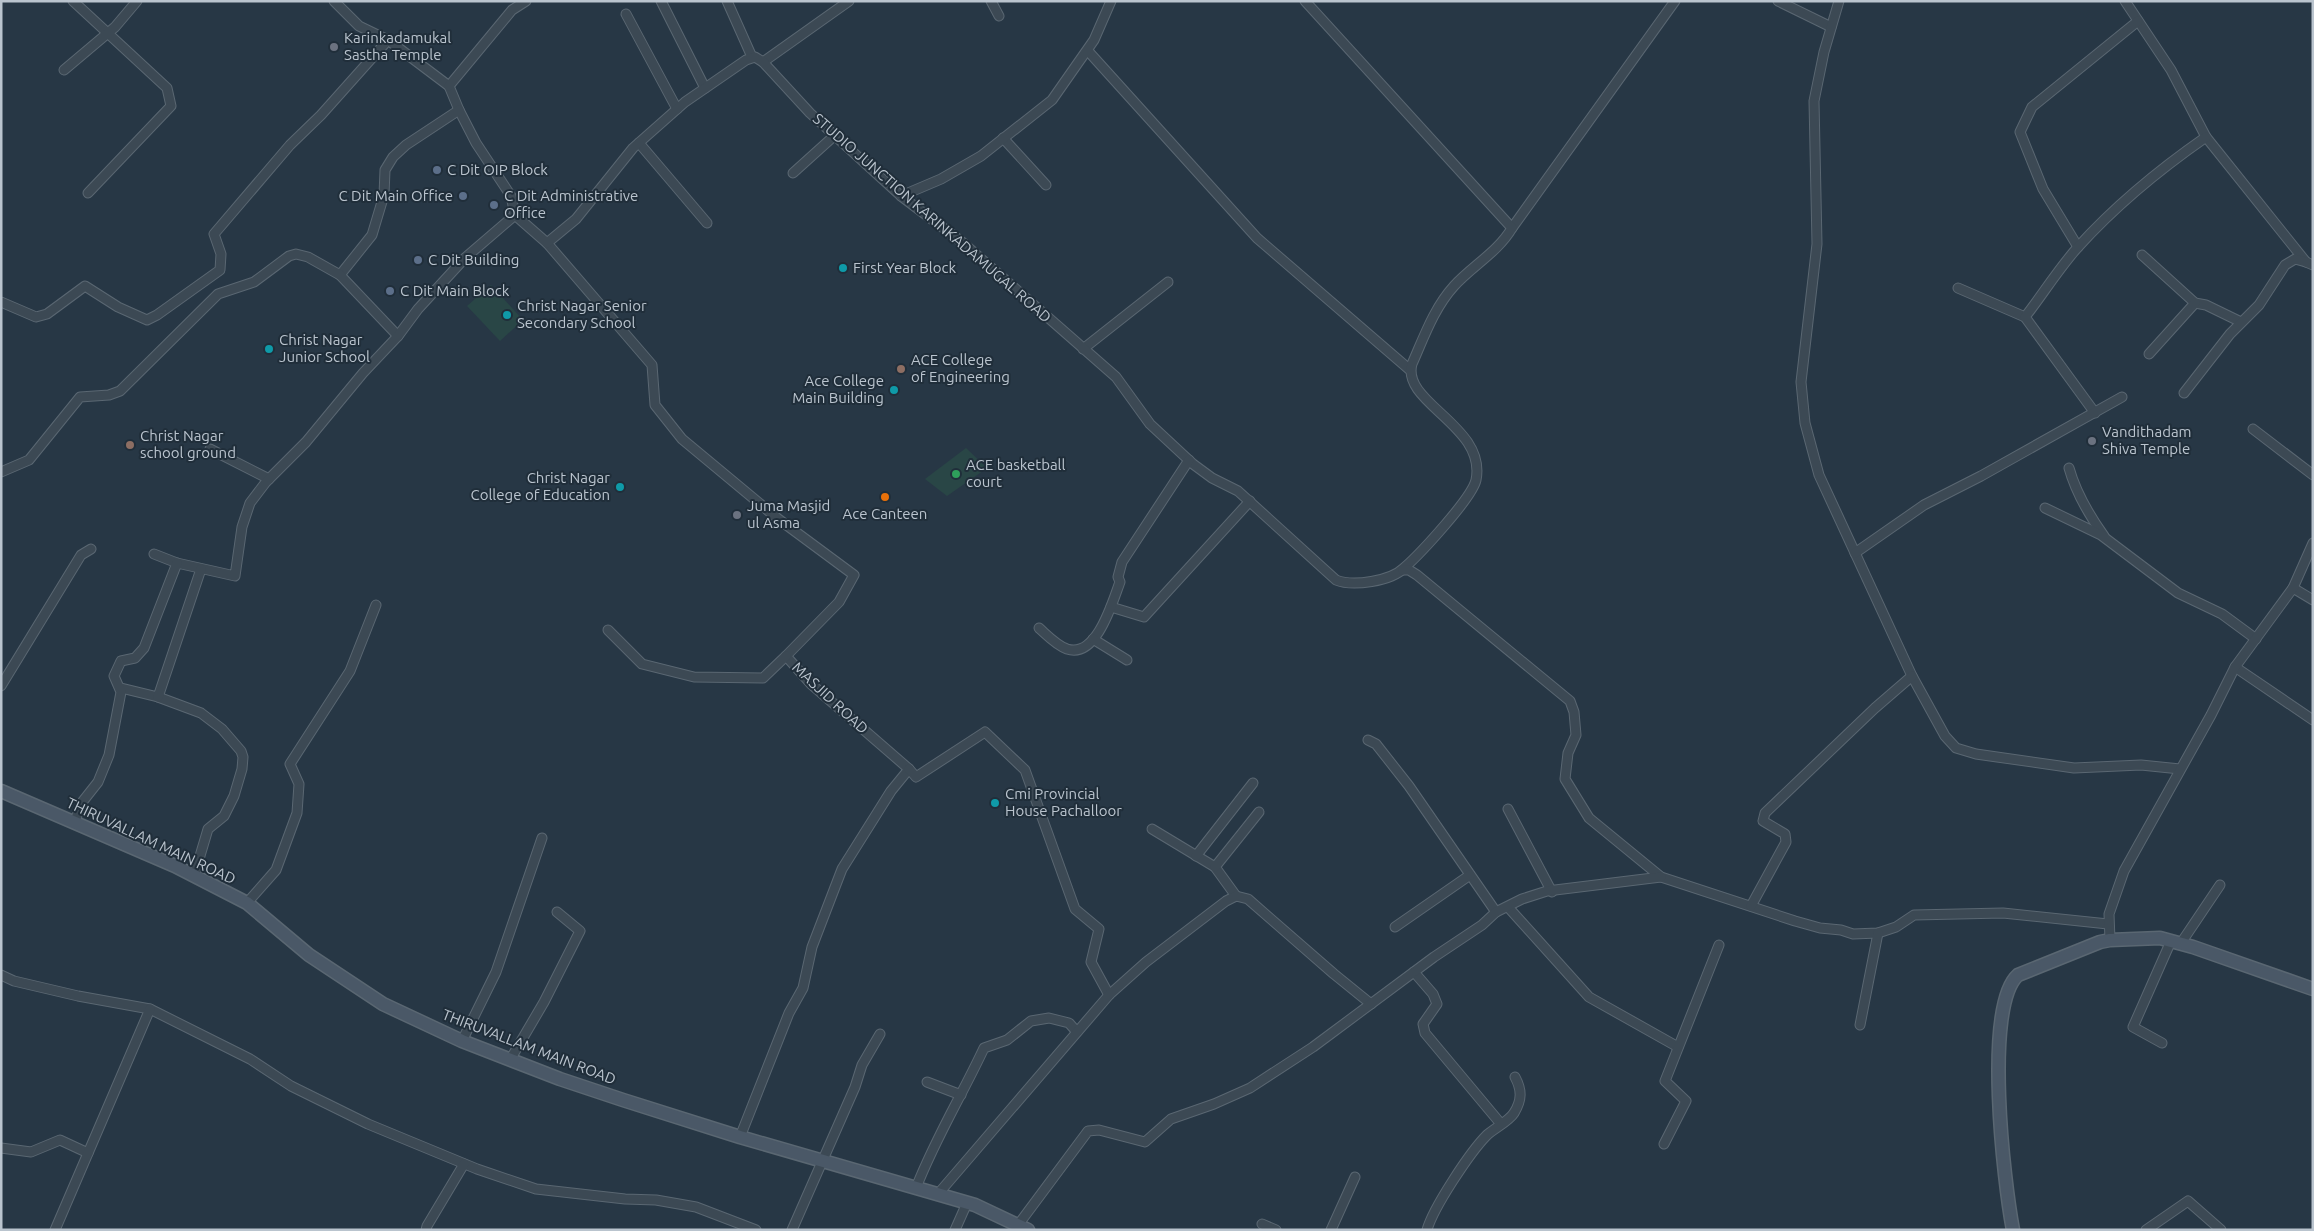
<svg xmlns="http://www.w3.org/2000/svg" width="2314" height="1231" viewBox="0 0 2314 1231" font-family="Ubuntu,sans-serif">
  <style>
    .green { fill: #294646 }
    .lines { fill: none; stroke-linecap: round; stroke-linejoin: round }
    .street-casing { stroke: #5a6772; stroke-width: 11 }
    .secondary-casing { stroke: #5a6772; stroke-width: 15 }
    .street { stroke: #3c4954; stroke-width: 9 }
    .secondary { stroke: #4a5867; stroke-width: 12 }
    .worship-dot { fill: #6b7280; stroke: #202e3a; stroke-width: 2 }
    .service-dot { fill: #5c6f8a; stroke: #202e3a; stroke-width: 2 }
    .culture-dot { fill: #0f9aa8; stroke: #202e3a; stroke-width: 2 }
    .education-dot { fill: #8d6e63; stroke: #202e3a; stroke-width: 2 }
    .leisure-dot { fill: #2e9e5b; stroke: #202e3a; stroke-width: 2 }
    .food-dot { fill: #e8710a; stroke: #202e3a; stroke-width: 2 }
    .labels { text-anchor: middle; stroke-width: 4; stroke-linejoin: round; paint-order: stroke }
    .poi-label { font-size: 15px; fill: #bac4ce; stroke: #202e3a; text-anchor: start }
    .street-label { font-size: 15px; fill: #bac4ce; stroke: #202e3a }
  </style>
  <rect width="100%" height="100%" fill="#273745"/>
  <!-- green -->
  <g class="green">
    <polygon points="491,285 523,320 500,341 467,306"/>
    <polygon points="966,448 987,468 947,496 925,479"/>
  </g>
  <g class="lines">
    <!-- street casing -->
    <g class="street-casing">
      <g id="street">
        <polyline points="73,1 167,88 171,106 88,193"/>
        <polyline points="334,1 359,26 388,40 449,86 459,110"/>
        <polyline points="661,1 705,88"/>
        <polyline points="727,1 752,57"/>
        <polyline points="991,1 999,16"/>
        <polyline points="1778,1 1831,27"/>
        <polyline points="1839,1 1824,52 1814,101 1817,244 1801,382 1805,423 1819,475 1912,676 1945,736 1956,748 1976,754 2074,768 2141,765 2180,769"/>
        <polyline points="2125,1 2171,70 2206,137 2306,262"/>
        <polyline points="626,14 677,109"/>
        <polyline points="1088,51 1257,238 1410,370"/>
        <polyline points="763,62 849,1"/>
        <polyline points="64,70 115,27 137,1"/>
        <polyline points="449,86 512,10 526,1"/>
        <polyline points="1003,138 1046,185"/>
        <polyline points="639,143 707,223"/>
        <polyline points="793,173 834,136"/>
        <polyline points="901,196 941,179 981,156 1052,100 1094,40 1111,1"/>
        <polyline points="1512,228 1675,1"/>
        <polyline points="547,243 652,365 655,405 682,439 777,518 854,575 839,602 786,656 811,684 909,769 891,791 842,869 812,947 803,988 789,1013 740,1137"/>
        <polyline points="2078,247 2043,189 2020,132 2032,107 2138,21"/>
        <polyline points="2142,255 2195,303 2206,305 2241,322"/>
        <polyline points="340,275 372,235 384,195 385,170 393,157 406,145 459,110 476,143 511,196 515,215"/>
        <polyline points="1958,288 2025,317"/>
        <polyline points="1,302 36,317 47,314 85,286 118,307 147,320 157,315 220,270 221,254 214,234 290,145 321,115 388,40"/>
        <polyline points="1083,349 1168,282"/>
        <polyline points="2149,354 2195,303"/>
        <polyline points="2184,393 2230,334 2259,305 2285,265 2295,259 2306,262 2313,265"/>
        <path d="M2095 413 2025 317C2043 294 2059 268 2078 247 2116 205 2160 169 2206 137"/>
        <polyline points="2253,429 2313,475"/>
        <polyline points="210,449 269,479"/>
        <path d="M2069 468C2076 493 2089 515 2104 536"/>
        <polyline points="1,472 29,460 80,397 109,395 120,391 218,294 254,282 289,256 296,254 308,257 340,275 398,336"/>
        <polyline points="2045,508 2101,535 2178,593 2222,614 2256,639"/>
        <polyline points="1855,553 1924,505 1981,476 2122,397"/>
        <path d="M154 554 177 563 235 576 242 527 250 503 266 482 306 442 363 373 398 336 418 309 465 258 515 215 547 243 576 219 633 148 685 102 746 60 755 57 763 62 810 113 901 196 962 242 1116 377 1150 424 1193 464 1212 478 1238 491 1336 580C1353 587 1391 581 1404 568 1420 554 1472 498 1476 480 1487 426 1401 403 1412 364 1424 337 1434 308 1454 286 1472 266 1498 252 1512 228L1305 1"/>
        <polyline points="1403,570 1409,570 1417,575 1570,701 1574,712 1576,735 1568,753 1565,779 1589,818 1661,877 1795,921 1820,928 1841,930 1853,934 1878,933 1896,927 1914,915 2003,913 2108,924"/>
        <polyline points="2293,588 2313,600"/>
        <polyline points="1111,607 1144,617 1250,501"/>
        <path d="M1039 628C1047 635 1056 645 1067 649 1097 659 1113 600 1120 582L1118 577 1122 562 1189 460"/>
        <polyline points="608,630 642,664 694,677 763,678 786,656"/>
        <polyline points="1093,639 1127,660"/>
        <polyline points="2235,667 2313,720"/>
        <polyline points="1,686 81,555 91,549"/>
        <polyline points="121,688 158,697 201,713 222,729 241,751 243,757 242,769 234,796 224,816 208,829 194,876"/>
        <polyline points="158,697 201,569"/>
        <polyline points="1368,740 1376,744 1409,786 1496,912"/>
        <polyline points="909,769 916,777 985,732 1025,770 1075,909 1099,929 1091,962 1109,995"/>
        <polyline points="1508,809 1552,892"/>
        <polyline points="74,823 83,801 98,782 109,755 121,692 114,676 121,661 135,658 144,648 177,563"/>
        <polyline points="1152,829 1215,867 1236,896"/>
        <polyline points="1196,856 1253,783"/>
        <polyline points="1215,867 1259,812"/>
        <polyline points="247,903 276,870 297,813 299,784 290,764 350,671 376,605"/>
        <polyline points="1751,906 1786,842 1785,834 1763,821 1765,813 1875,708 1912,676"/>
        <polyline points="1508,907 1589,997 1678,1047"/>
        <polyline points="1395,927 1470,875"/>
        <polyline points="2110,940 2109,914 2124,871 2211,715 2235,667 2293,588 2313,543"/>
        <polyline points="2181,943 2220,885"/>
        <polyline points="1414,972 1433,994 1437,1004 1423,1024 1425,1033 1501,1124"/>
        <polyline points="1,975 14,981 78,996 150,1009 250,1059 291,1086 368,1124 477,1169 536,1189 625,1199 656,1200 696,1207 756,1230"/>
        <polyline points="1860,1025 1878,933"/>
        <polyline points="462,1041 496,972 542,838"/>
        <polyline points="2162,1043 2133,1027 2171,941"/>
        <polyline points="510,1060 544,1002 580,931 557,912"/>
        <polyline points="927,1082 961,1095"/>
        <polyline points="1664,1144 1686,1101 1665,1081 1719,945"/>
        <polyline points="1,1148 31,1152 60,1140 88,1153"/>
        <path d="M916 1188C935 1139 962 1095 984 1048L1007 1040 1031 1021 1049 1018 1069 1023 1077 1032"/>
        <polyline points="938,1194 1109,995 1146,962 1226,901 1236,896 1248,899 1334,974 1371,1004"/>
        <polyline points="1262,1224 1276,1230"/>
        <polyline points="1018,1225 1088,1131 1099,1130 1145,1142 1171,1119 1214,1104 1250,1088 1313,1047 1434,957 1482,925 1496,912 1522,899 1547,891 1661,877"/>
        <polyline points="55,1230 150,1009"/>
        <polyline points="426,1230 427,1226 464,1164"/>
        <polyline points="792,1230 855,1087 862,1065 880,1034"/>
        <polyline points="955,1230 967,1203"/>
        <polyline points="1331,1230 1355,1177"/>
        <path d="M1427 1230C1433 1208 1470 1152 1487 1135 1495 1128 1509 1121 1514 1113 1522 1100 1522 1090 1515 1077"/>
        <polyline points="2146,1230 2188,1201 2221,1230"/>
      </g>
    </g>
    <!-- secondary casing -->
    <g class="secondary-casing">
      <g id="secondary">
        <polyline points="1,791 175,866 247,903 309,955 383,1004 462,1041 560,1079 623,1100 740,1137 975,1205 1028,1230"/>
        <path d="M2013 1230C2004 1183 1983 1006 2018 975L2100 942 2110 940 2160 938 2193 947 2313 989"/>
      </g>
    </g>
    <!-- street -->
    <use href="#street" class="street"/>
    <!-- secondary -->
    <use href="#secondary" class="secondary"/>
  </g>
  <!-- markers -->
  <g class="worship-dot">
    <circle cx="334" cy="47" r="5"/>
    <circle cx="2092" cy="441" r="5"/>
    <circle cx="737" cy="515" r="5"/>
  </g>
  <g class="service-dot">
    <circle cx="437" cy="170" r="5"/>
    <circle cx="463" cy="196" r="5"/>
    <circle cx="494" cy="205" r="5"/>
    <circle cx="418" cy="260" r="5"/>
    <circle cx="390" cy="291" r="5"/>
  </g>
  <g class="culture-dot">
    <circle cx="843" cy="268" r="5"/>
    <circle cx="507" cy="315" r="5"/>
    <circle cx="269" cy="349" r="5"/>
    <circle cx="894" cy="390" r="5"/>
    <circle cx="620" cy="487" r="5"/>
    <circle cx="995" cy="803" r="5"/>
  </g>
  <g class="education-dot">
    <circle cx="901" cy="369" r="5"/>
    <circle cx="130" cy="445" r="5"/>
  </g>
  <circle class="leisure-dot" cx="956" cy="474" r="5"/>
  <circle class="food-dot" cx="885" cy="497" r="5"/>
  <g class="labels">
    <!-- poi labels -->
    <g class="poi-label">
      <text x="344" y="43">Karinkadamukal<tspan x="344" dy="17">Sastha Temple</tspan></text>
      <text x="447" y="175">C Dit OIP Block</text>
      <text x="453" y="201" text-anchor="end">C Dit Main Office</text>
      <text x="504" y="201">C Dit Administrative<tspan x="504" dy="17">Office</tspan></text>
      <text x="428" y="265">C Dit Building</text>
      <text x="853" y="273">First Year Block</text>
      <text x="400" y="296">C Dit Main Block</text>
      <text x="517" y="311">Christ Nagar Senior<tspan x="517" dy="17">Secondary School</tspan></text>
      <text x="279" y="345">Christ Nagar<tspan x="279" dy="17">Junior School</tspan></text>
      <text x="911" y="365">ACE College<tspan x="911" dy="17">of Engineering</tspan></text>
      <text x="884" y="386" text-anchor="end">Ace College<tspan x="884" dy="17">Main Building</tspan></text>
      <text x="2102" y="437">Vandithadam<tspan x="2102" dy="17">Shiva Temple</tspan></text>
      <text x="140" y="441">Christ Nagar<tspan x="140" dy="17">school ground</tspan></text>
      <text x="966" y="470">ACE basketball<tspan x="966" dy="17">court</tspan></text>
      <text x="610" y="483" text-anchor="end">Christ Nagar<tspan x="610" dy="17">College of Education</tspan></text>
      <text x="747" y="511">Juma Masjid<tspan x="747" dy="17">ul Asma</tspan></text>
      <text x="885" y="519" text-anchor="middle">Ace Canteen</text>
      <text x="1005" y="799">Cmi Provincial<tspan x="1005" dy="17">House Pachalloor</tspan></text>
    </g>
    <!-- street labels -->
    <g class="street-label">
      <text transform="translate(932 218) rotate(41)" y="5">STUDIO JUNCTION KARINKADAMUGAL ROAD</text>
      <text transform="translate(830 698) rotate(43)" y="5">MASJID ROAD</text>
      <text transform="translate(151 841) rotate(25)" y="5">THIRUVALLAM MAIN ROAD</text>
      <text transform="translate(529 1047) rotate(21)" y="5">THIRUVALLAM MAIN ROAD</text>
    </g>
  </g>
  <!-- border -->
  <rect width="2314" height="1231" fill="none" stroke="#bac4ce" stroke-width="5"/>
</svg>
